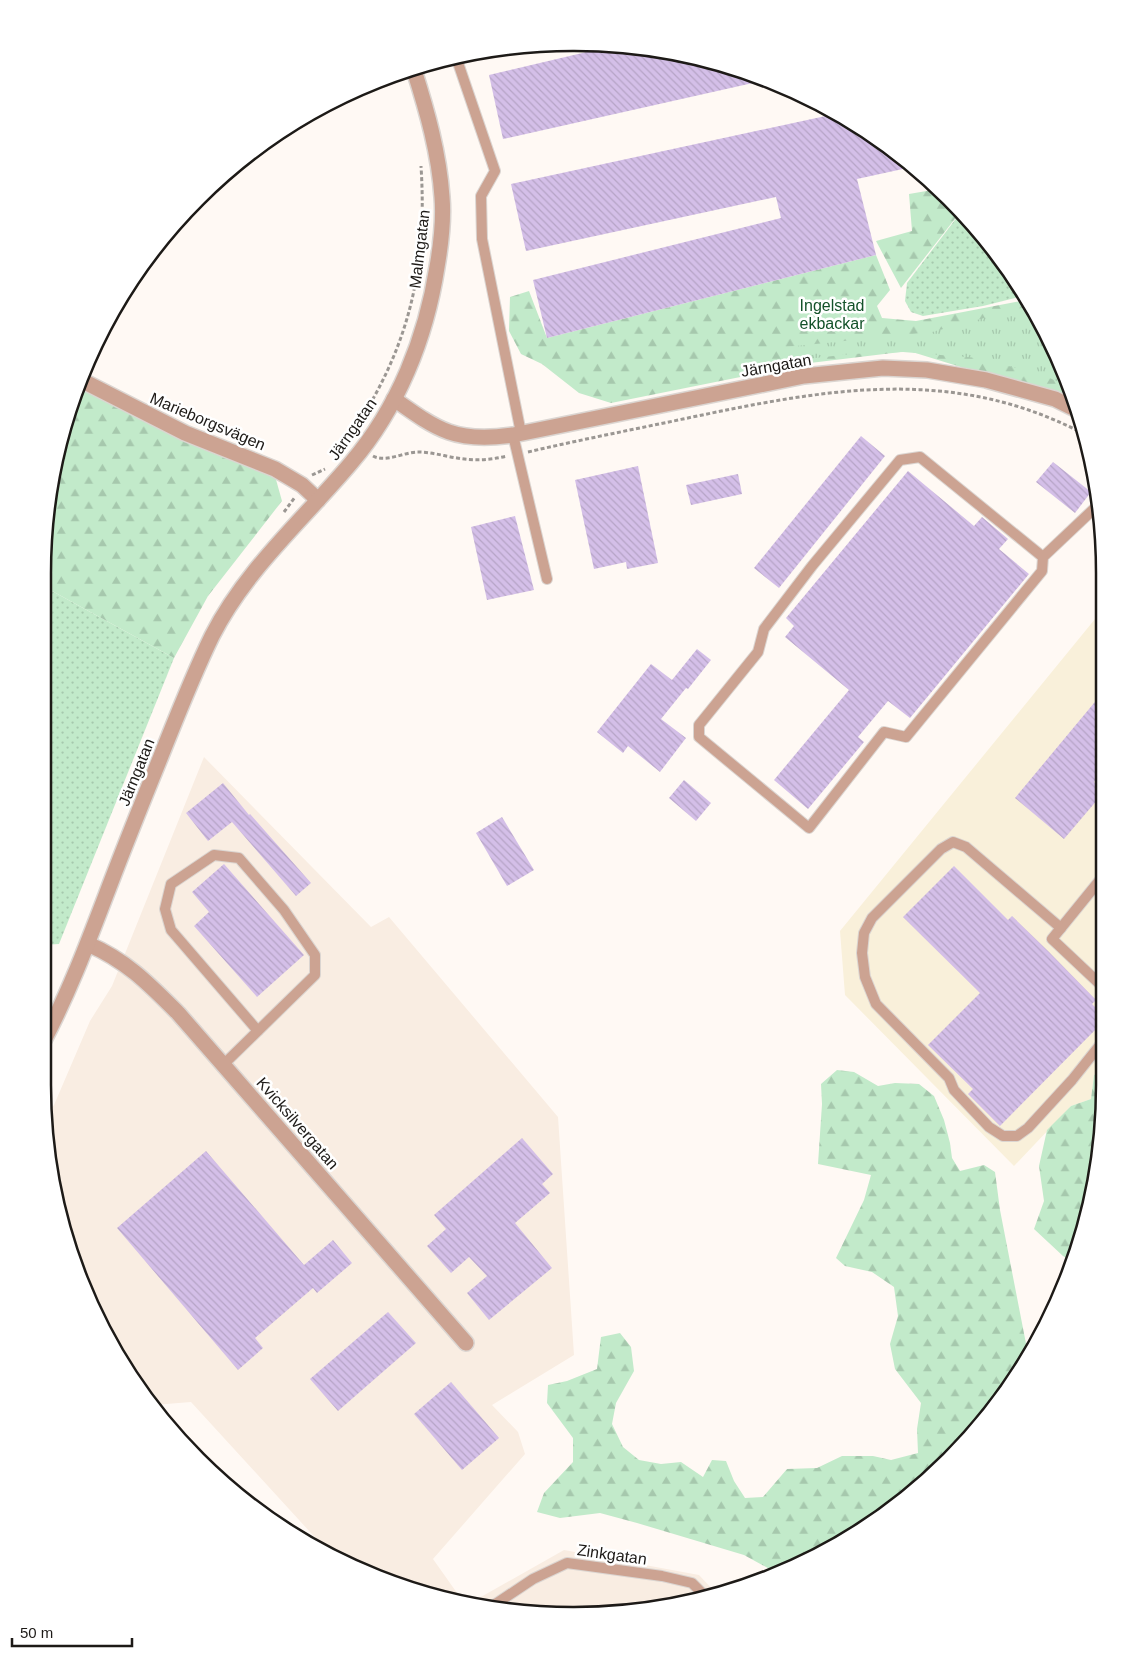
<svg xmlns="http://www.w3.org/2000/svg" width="1147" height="1658" viewBox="0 0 1147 1658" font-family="Helvetica,sans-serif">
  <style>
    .commercial { fill: #f9f0da }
    .built { fill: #f9ede2 }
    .grass { fill: url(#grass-dots) }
    .forest { fill: url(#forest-firs) }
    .park { fill: url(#park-tufts) }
    .building { fill: url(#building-back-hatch) }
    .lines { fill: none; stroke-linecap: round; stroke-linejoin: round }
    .service-casing { stroke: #dbd5d1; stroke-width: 12 }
    .minor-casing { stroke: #dbd5d1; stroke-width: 18 }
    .tertiary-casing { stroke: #dbd5d1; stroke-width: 18 }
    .path { stroke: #9b9793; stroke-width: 3; stroke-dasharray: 4 2.5; stroke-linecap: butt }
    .service { stroke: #cca392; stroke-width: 10 }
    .minor { stroke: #cca392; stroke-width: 15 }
    .tertiary { stroke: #cca392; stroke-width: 15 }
    .labels { text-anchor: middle; stroke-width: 5; stroke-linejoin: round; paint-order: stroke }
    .street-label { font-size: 16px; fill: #1d1a17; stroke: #fff }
    .park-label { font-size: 16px; fill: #14522a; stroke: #fff }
    .rim { fill: none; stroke: #1d1a17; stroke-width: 2.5 }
  </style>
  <defs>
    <pattern id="grass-dots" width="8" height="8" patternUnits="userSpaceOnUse" patternTransform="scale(1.25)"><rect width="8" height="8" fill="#c2eaca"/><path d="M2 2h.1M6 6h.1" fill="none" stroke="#a6c8ad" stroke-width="1.8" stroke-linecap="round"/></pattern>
    <pattern id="forest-firs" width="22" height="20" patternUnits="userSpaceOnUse" patternTransform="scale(1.25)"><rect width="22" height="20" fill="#c2eaca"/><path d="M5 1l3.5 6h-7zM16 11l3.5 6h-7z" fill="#a6c8ad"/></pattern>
    <pattern id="park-tufts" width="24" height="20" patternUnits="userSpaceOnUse" patternTransform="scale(1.25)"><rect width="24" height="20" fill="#c2eaca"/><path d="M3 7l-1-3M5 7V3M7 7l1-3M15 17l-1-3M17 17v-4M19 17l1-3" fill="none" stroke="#a6c8ad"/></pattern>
    <pattern id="building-back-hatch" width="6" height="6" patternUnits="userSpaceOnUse" patternTransform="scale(1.25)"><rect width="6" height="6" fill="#d4bfe8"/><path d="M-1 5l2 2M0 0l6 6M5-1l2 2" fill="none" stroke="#b6a4c6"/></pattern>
  </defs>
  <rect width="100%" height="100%" fill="#fff9f4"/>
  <!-- commercial -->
  <polygon class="commercial" points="1104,608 1104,1068 1094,1075 1091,1099 1071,1106 1014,1166 845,995 840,931"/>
  <!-- built -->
  <g class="built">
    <polygon points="204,757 371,927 389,917 558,1117 574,1355 492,1405 518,1432 525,1454 433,1559 462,1600 370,1575 332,1556 191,1402 154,1405 132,1379 97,1319 61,1222 46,1115 54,1105 90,1021 112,986"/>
    <polygon points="564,1550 699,1575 715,1592 677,1605 608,1614 504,1611 472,1602"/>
  </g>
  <!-- grass -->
  <g class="grass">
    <polygon points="961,212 995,250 1023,296 983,306 923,316 911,312 905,301 907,283"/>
    <polygon points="43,586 174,658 59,944 43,945"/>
  </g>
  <!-- forest -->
  <g class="forest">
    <polygon points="938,189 949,198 961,211 901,288 876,241 912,231 909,194"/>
    <polygon points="876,255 890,290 877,306 882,318 916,321 1026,300 1050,338 1071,401 909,351 810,363 611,403 579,393 542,364 521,354 509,331 510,297 529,291 547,338"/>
    <polygon points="78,387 180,439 275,476 282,501 208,596 174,658 43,586 53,470 71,403"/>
    <polygon points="1104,1068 1104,1085 1094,1188 1072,1261 1063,1256 1034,1229 1044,1201 1039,1166 1047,1130 1071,1106 1091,1099 1094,1075"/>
    <polygon points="837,1070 854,1072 878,1086 895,1083 919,1084 934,1096 944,1120 950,1143 952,1158 960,1171 984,1165 995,1172 1000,1210 1028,1354 1015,1380 949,1460 869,1526 809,1561 775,1572 744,1555 637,1523 600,1513 560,1518 537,1512 544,1493 573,1462 573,1438 547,1403 548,1385 567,1381 597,1369 601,1337 620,1333 631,1347 634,1371 616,1403 612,1424 623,1447 639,1460 661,1464 681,1462 703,1477 712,1460 726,1461 734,1481 745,1498 763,1497 787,1469 817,1468 842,1456 873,1456 891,1460 918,1453 917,1429 921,1403 895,1369 890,1344 898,1316 894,1287 872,1272 845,1266 836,1258 864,1200 871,1175 818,1164 822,1104 821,1084"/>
  </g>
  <!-- park -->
  <polygon class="park" points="1029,306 1050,338 1065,385 1043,375 978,358 903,352 851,354 789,361 786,348 786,347 932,332"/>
  <!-- building -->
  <g class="building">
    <polygon points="612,46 677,53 766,80 503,139 489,75"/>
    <polygon points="835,114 869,132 912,167 857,179 876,255 547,338 533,280 781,218 776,197 526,251 511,184"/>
    <polygon points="861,436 885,456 779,588 754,568"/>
    <polygon points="1053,462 1091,492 1075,513 1036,482"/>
    <polygon points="638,466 658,563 627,569 626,562 594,569 575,480"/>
    <polygon points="908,471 974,526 982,517 1008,539 999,549 1029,574 910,718 888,701 858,737 864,742 808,809 774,780 849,690 785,637 794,626 786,618"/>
    <polygon points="738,474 742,494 691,505 686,485"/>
    <polygon points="515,516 534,590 487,600 471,527"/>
    <polygon points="697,649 711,660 688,689 686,688 661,719 686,738 660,772 628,746 623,753 597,732 651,664 672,680"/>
    <polygon points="1104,691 1104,770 1094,782 1104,792 1064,839 1015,798"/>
    <polygon points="684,780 711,803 696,821 669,798"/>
    <polygon points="223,783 249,815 250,814 311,883 296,896 232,822 208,841 186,813"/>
    <polygon points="502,817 534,870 507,886 476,833"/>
    <polygon points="224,864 304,955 257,997 194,926 209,912 192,892"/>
    <polygon points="954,866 1008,920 1012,916 1049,952 1096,1000 1092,1004 1104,1016 1104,1021 1000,1126 968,1094 973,1089 928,1045 980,993 903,917"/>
    <polygon points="522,1138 553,1174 542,1184 550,1193 515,1223 552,1268 489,1320 467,1293 487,1276 469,1257 451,1273 427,1246 446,1229 434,1215"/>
    <polygon points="206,1151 304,1265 333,1240 352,1263 317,1293 313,1288 255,1338 263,1348 238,1370 117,1228"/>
    <polygon points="388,1312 416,1343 338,1411 310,1379"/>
    <polygon points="451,1382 499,1438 462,1470 414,1414"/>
  </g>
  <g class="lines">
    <!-- service casing -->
    <g class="service-casing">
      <g id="service">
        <polyline points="456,57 495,171 481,196 482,239 521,433"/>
        <polyline points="513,435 547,579"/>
        <polyline points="1043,557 920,457 900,460 812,566 764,629 758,652 699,725 699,737 809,828 884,732 906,737 1042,571 1043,557 1098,505"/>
        <polyline points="1104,875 1052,939 1104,988"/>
        <polyline points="1061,928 966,847 953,842 941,849 872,918 864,933 862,953 865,977 876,1004 949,1078 954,1090 989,1127 1003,1136 1017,1136 1028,1128 1072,1080 1104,1040"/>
        <polyline points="224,1064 315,975 315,955 284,910 239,858 214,855 171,884 165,909 171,930 258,1031"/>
        <polyline points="491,1607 533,1579 567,1563 662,1576 692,1583 705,1596"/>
      </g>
    </g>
    <!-- minor casing -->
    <g class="minor-casing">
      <g id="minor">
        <polyline points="81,380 185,433 275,469 302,485 318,500"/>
        <path d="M88 944C127 961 149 984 178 1013L466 1343"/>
      </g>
    </g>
    <!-- tertiary casing -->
    <g class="tertiary-casing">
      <g id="tertiary">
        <path d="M394 399C439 431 456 443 513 435L804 376 883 368 927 370 986 380 1055 399 1073 408"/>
        <path d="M43 1042C70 991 90 937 111 882 127 840 144 798 161 756 177 716 193 675 212 636 246 569 303 520 351 463 398 408 426 338 437 267 441 244 444 220 442 197 439 153 427 111 414 70"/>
      </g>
    </g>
    <!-- path -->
    <g class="path">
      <path d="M341 449C406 358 428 277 421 166"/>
      <path d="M528 452C579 440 631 430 683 419 821 390 950 364 1082 433"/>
      <path d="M373 456C386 463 404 452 418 452 431 452 444 456 457 458 474 461 490 460 507 456"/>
      <polyline points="312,475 325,469"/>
      <polyline points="284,512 295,497"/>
    </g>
    <!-- service -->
    <use href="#service" class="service"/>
    <!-- minor -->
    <use href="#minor" class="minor"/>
    <!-- tertiary -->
    <use href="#tertiary" class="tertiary"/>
  </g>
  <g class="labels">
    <!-- street labels -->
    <g class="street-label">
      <text transform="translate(419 249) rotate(-83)" y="6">Malmgatan</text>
      <text transform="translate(776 365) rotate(-10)" y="6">Järngatan</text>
      <text transform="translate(208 421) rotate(23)" y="6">Marieborgsvägen</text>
      <text transform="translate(352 429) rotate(-55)" y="6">Järngatan</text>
      <text transform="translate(136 772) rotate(-68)" y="6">Järngatan</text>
      <text transform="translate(298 1123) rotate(49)" y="6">Kvicksilvergatan</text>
      <text transform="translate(612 1554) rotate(8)" y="6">Zinkgatan</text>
    </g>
    <!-- park labels -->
    <g class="park-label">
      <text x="832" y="311">Ingelstad<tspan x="832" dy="18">ekbackar</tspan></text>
    </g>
  </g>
  <!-- crop -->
  <path d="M0 0H1147V1658H0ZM573 51H574A522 522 0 0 1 1096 573V1085A522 522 0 0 1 574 1607H573A522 522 0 0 1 51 1085V573A522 522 0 0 1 573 51Z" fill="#fff" fill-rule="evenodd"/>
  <path class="rim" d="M573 51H574A522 522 0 0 1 1096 573V1085A522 522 0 0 1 574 1607H573A522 522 0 0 1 51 1085V573A522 522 0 0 1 573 51Z"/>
  <!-- scale -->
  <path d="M12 1638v8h120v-8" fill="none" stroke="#1d1a17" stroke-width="2.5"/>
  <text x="20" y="1638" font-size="15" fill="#1d1a17" stroke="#ffffff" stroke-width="4" paint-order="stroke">50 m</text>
</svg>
